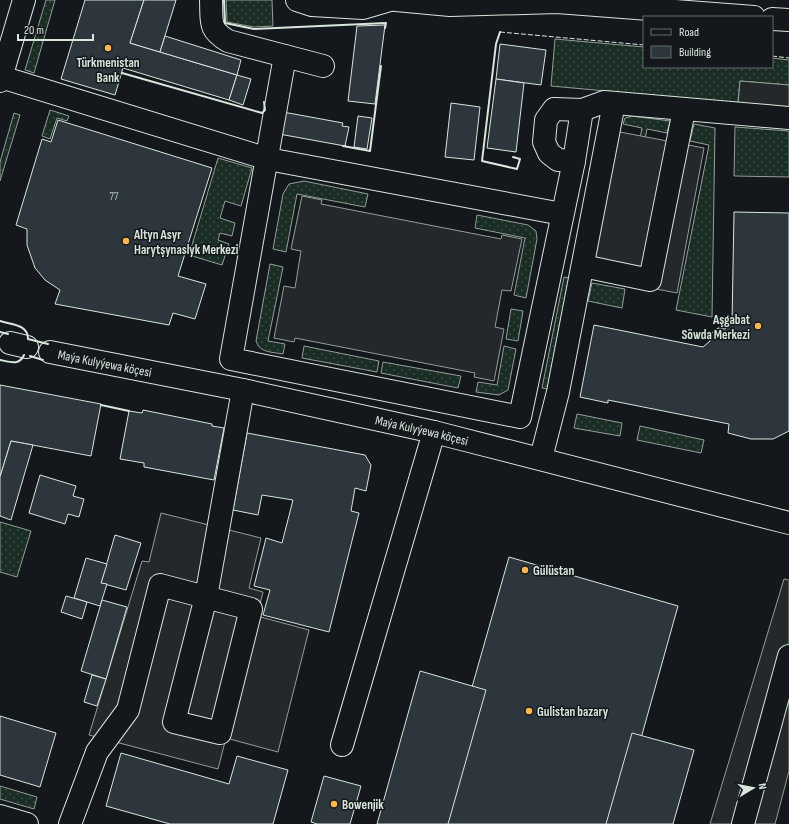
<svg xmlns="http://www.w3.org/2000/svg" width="789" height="824" viewBox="0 0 789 824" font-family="'Sofia Sans Condensed',sans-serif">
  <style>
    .grass { fill: url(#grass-dots); stroke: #939e99 }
    .parking { fill: #24282b; stroke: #939e99 }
    .building { fill: #2c363c; stroke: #d8e6dc }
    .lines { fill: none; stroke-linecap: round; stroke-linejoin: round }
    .minor-casing { stroke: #d8e6dc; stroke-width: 24 }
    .minor { stroke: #14181c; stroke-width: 22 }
    .fence { stroke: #d8e6dc; stroke-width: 1; stroke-dasharray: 5 2; stroke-linecap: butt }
    .wall { stroke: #d8e6dc; stroke-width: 2 }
    .poi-dot { fill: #ffb74d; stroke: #14181c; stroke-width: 1.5 }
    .labels { text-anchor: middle; stroke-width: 3; stroke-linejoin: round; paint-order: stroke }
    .number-label { font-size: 11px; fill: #adbab4 }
    .poi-label { font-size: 13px; font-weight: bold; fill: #d8e6dc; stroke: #14181c; text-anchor: start }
    .street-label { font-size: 13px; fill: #d8e6dc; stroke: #14181c }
  </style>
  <defs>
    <pattern id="grass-dots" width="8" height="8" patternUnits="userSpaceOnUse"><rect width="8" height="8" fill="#1a2d24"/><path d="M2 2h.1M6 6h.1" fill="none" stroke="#3b4b43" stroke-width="1.8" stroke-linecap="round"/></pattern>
  </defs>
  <rect width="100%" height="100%" fill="#14181c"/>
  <!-- grass -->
  <g class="grass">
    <polygon points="46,0 55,0 34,73 25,70"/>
    <polygon points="226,0 272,0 273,26 254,27 227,22"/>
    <polygon points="555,39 644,47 644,67 772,67 772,58 789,60 789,85 740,81 738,103 551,86"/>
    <polygon points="50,110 69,116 67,121 57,118 50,139 42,136"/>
    <polygon points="14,113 20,115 0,181 0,162"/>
    <polygon points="632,116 670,121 667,133 647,129 621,262 617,256 642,128 623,124 625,118"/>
    <polygon points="694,124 715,128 712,317 676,310 709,145 690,141"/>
    <polygon points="735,127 789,131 789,177 734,176"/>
    <polygon points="218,158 252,168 241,206 225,201 220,218 235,223 232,236 220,233 218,240 229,244 222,265 189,255"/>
    <polygon points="304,181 368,194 365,207 297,194 286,252 273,249 283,194 289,184"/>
    <polygon points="477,215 528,225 536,231 537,239 526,298 514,295 525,238 475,228"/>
    <path d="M270 264 283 267 268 341 285 344 283 354C273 352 259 353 256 341Z"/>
    <polygon points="564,277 570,278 548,389 542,388"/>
    <polygon points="592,283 625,289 622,308 588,301"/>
    <polygon points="511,309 523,311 518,341 506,339"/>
    <polygon points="304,346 379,361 377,372 302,358"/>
    <polygon points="504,346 516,349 508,390 499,395 476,392 478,382 497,385"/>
    <polygon points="383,362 461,376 458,388 381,373"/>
    <polygon points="577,414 622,423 620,436 574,428"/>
    <polygon points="640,426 704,440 701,453 637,440"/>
    <polygon points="0,522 31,531 17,577 0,572"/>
    <polygon points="0,786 37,797 34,809 0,799"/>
  </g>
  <!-- parking -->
  <g class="parking">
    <polygon points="740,81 789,85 789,109 738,104"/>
    <polygon points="599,128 704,148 677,293 572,273"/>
    <polygon points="302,196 322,200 321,204 501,239 502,235 522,239 511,291 502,290 495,327 504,329 494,381 474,377 475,373 295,338 294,342 274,338 284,286 295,288 301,251 291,249"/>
    <polygon points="161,513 261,538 249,588 263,592 257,616 309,630 278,752 226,738 218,769 89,735 142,561 149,562"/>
    <polygon points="784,579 789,580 789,771 775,824 710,824"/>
  </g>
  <!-- building -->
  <g class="building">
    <polygon points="85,0 144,0 130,43 237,75 229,100 123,68 115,95 61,79"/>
    <polygon points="144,0 176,0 160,52 130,43"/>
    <polygon points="385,25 375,104 348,101 357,26"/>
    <polygon points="165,36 241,60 237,75 160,52"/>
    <polygon points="500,44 546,50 541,85 496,79"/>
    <polygon points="237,75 251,79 243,105 229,100"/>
    <polygon points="496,79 524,83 516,152 487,148"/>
    <polygon points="451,103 480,107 474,160 445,157"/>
    <polygon points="283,112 343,123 342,126 349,127 345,146 279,134"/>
    <polygon points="358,116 372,118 367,149 354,147"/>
    <polygon points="58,120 212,168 178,276 206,284 195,319 173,313 169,325 55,304 60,290 45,280 35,268 27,245 27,229 16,225 42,139 51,142"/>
    <polygon points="734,212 789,213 789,431 773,439 751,439 728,433 729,424 608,400 608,403 580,397 594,325 703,347 710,341 709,335 718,328 725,329 732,323"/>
    <polygon points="0,385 101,404 91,456 11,441 0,477"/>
    <polygon points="143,410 212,424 212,426 224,428 214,480 144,467 144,463 120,459 129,411 142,413"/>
    <polygon points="247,433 365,455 371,465 366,491 355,488 351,511 359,513 329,632 263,615 270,590 254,586 266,538 282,543 293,500 262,495 258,515 233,510"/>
    <polygon points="11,441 33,445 11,520 0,516 0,477"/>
    <polygon points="40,475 76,486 73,496 84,499 79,517 68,514 65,524 29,513"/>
    <polygon points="115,535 141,543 126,590 101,583"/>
    <polygon points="509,557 678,606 617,824 433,824"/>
    <polygon points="86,558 107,564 101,583 107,584 100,606 74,598"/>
    <polygon points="66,596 87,602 82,619 61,612"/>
    <polygon points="102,600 127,607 106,679 81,671"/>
    <polygon points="420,671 486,690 448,824 377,824"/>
    <polygon points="92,675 106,679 97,706 84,702"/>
    <polygon points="0,716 56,733 40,787 0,775"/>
    <polygon points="632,733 694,750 673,824 606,824"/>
    <polygon points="121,753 229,784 237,756 288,770 273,824 170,824 106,806"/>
    <polygon points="324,776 361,786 350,824 317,824 311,822"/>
  </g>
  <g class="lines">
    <!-- minor casing -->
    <g class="minor-casing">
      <g id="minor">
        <path d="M211 0C212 22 208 29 228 41L323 66"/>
        <polyline points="297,0 312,5 363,8 390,0"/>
        <polyline points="396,0 450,5 557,2 754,17"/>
        <polyline points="772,19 789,20"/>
        <polyline points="285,56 231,359 520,417 574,161 582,110"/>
        <polyline points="1,77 268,159 562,214"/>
        <polyline points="0,81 24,0"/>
        <polyline points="574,161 558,160 549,153 544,142 546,120 554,109 582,110 604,102 789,118"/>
        <polyline points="583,266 650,280 684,110"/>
        <polyline points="10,343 27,347"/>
        <path id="s1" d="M50 352 243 390 434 432 789 523"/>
        <polyline points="541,458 558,392 614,103"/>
        <polyline points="342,745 434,432"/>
        <polyline points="0,816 27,824"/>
        <polyline points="70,824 97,752 128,710 160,585 251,609 220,733 174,722 206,597 243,390"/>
        <polyline points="743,824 789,656"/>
      </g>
    </g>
    <!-- minor -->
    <use href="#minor" class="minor"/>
    <!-- fence -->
    <g class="fence">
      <polyline points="500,32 644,45"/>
      <polyline points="772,56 789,58"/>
    </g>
    <!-- wall -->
    <g class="wall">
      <polyline points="224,0 225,23 254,29 386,23 385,28"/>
      <polyline points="500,32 496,44 482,161 517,169 520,159 513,157"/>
      <polyline points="122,73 262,113 265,110 264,102"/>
      <polyline points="343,146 370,151 381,66"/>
      <path d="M0 321C11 325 28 324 28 339L48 344"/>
      <polyline points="0,332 8,334"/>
      <polyline points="30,356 43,360"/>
      <path d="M0 360C10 362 19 366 24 355"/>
      <polyline points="101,405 129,411"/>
    </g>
  </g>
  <!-- markers -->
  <g class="poi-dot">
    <circle cx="108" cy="48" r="4"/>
    <circle cx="126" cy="241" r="4"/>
    <circle cx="758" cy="326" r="4"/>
    <circle cx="525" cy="570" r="4"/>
    <circle cx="529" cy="711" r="4"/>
    <circle cx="334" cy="804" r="4"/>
  </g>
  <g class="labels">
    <!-- number labels -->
    <g class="number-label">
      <text x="114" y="200">77</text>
    </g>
    <!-- poi labels -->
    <g class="poi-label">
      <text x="108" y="67" text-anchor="middle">Türkmenistan<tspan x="108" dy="15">Bank</tspan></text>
      <text x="134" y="239">Altyn Asyr<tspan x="134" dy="15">Harytşynaslyk Merkezi</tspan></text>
      <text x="750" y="324" text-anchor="end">Aşgabat<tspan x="750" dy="15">Söwda Merkezi</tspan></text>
      <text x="533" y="575">Gülüstan</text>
      <text x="537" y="716">Gulistan bazary</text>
      <text x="342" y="809">Bowenjik</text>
    </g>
    <!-- street labels -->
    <g class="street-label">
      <text dy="5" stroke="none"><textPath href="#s1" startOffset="56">Maýa Kulyýewa köçesi</textPath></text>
      <text dy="5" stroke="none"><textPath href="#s1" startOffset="380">Maýa Kulyýewa köçesi</textPath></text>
    </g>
  </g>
  <!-- legend -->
  <rect x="643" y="16" width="130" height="52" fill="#14181c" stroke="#626a69"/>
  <rect x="651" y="29" width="20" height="6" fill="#14181c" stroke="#626a69"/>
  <text x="679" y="36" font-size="12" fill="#d8e6dc">Road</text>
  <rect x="651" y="46" width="20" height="12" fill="#2c363c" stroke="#626a69"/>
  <text x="679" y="56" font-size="12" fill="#d8e6dc">Building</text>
  <!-- north arrow -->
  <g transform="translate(753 788) rotate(80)" stroke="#14181c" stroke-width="3" paint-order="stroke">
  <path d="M0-3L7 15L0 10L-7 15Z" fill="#d8e6dc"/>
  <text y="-6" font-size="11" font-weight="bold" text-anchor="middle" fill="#d8e6dc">N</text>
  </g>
  <!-- scale -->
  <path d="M18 34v6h75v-6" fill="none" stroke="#d8e6dc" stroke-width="2"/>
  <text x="24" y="34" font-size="12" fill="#d8e6dc" stroke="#14181c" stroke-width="3" paint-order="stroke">20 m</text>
</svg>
